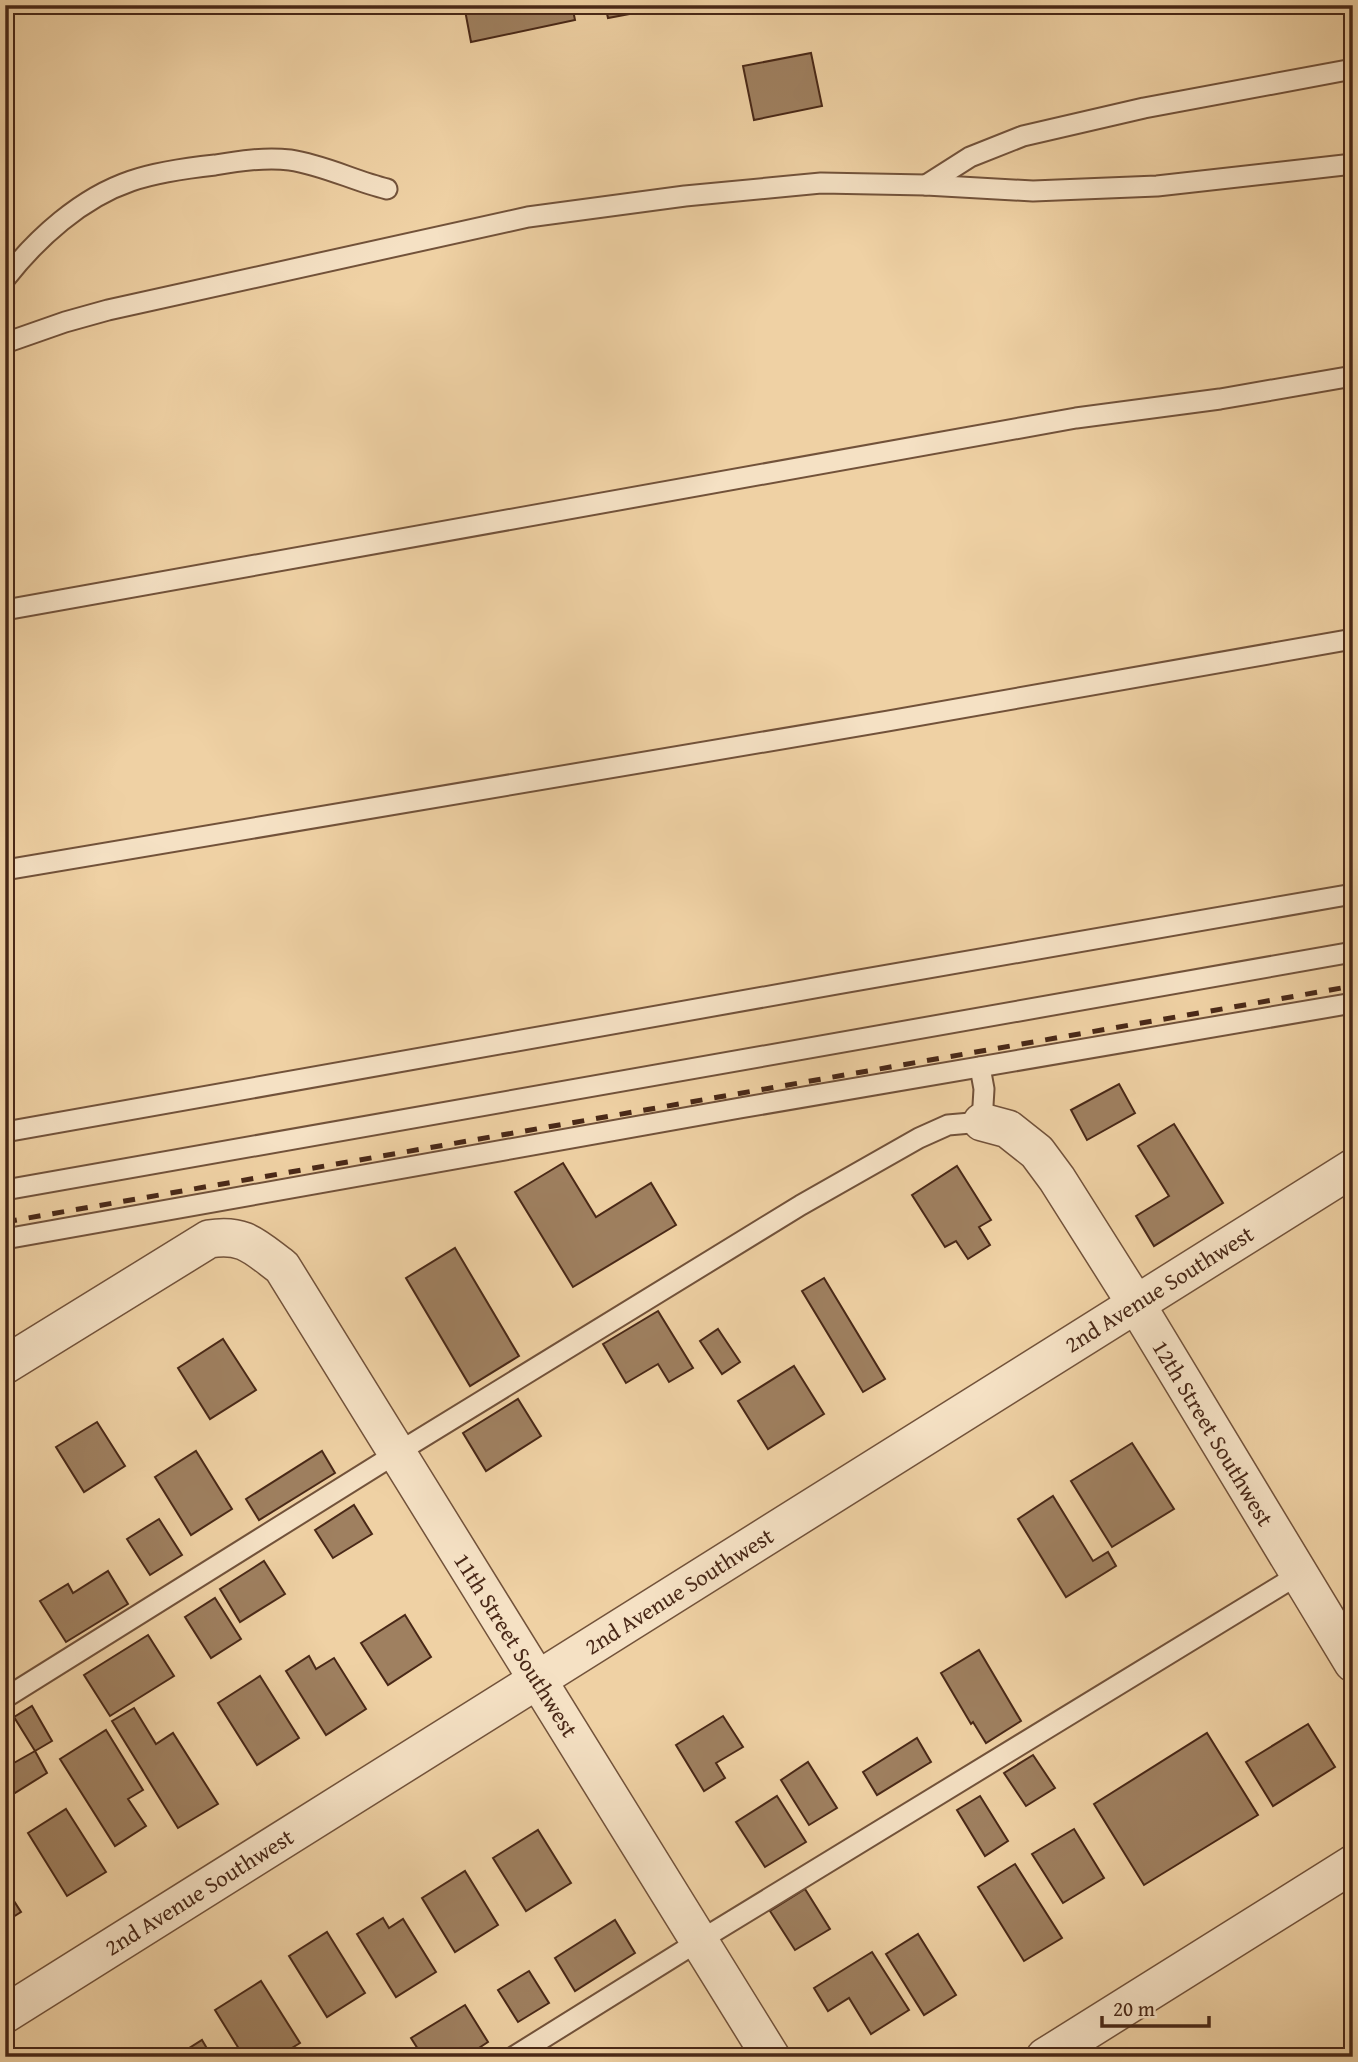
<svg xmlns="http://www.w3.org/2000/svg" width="1358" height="2062" viewBox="0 0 1358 2062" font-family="'Gentium Book Plus',serif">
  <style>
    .building { fill: #9f8060; stroke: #492817; stroke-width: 2 }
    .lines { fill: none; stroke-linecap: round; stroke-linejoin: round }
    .service-casing { stroke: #72523a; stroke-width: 23 }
    .minor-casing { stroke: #72523a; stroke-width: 40 }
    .service { stroke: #f5e1c4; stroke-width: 19 }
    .minor { stroke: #f5e1c4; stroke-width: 37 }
    .rail { stroke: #492817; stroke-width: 5; stroke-dasharray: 12 12; stroke-linecap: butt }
    .labels { text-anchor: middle; stroke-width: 7; stroke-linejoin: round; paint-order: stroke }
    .street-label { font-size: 23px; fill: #492817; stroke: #f5e1c4 }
  </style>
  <rect width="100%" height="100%" fill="#efd1a4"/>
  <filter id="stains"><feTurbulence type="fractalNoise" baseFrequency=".00286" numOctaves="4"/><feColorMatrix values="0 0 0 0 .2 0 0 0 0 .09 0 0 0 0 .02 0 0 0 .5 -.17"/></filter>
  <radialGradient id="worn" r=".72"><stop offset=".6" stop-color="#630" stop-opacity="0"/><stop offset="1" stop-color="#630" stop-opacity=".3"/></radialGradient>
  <!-- building -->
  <g class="building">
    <polygon points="464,5 572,5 575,20 471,42"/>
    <polygon points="605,5 677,5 608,18"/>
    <polygon points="811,53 822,106 754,120 743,66"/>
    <polygon points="1119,1084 1135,1113 1087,1140 1071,1110"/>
    <polygon points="1174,1124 1223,1203 1154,1246 1136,1216 1169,1196 1138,1146"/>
    <polygon points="563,1163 596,1217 651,1183 676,1225 573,1287 515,1192"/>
    <polygon points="957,1166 991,1220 979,1227 990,1245 968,1259 956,1241 945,1247 912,1195"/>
    <polygon points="455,1248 519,1356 470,1386 406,1278"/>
    <polygon points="824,1278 885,1379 863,1392 802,1291"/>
    <polygon points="658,1311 693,1368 669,1382 658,1364 626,1383 603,1344"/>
    <polygon points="718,1329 740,1362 722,1374 700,1341"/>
    <polygon points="223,1339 256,1390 210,1419 178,1368"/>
    <polygon points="794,1366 824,1414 768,1449 738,1401"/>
    <polygon points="518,1399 541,1436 486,1471 463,1433"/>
    <polygon points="97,1422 125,1466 84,1492 56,1447"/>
    <polygon points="1132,1443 1174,1509 1112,1547 1071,1481"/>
    <polygon points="196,1451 232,1509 191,1535 155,1477"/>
    <polygon points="322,1451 335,1473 259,1520 246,1499"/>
    <polygon points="1053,1496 1093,1561 1108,1552 1116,1566 1066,1597 1018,1519"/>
    <polygon points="354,1505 372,1534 333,1558 315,1530"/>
    <polygon points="159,1519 182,1555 150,1575 127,1539"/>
    <polygon points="264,1561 285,1594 240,1622 220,1589"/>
    <polygon points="108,1571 128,1604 66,1642 40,1601 68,1584 73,1593"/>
    <polygon points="215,1598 241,1639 211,1658 185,1617"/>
    <polygon points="405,1615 431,1657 388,1685 361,1643"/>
    <polygon points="148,1635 174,1676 110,1716 84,1675"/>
    <polygon points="979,1650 1021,1721 986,1743 973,1722 971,1724 941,1673"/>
    <polygon points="309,1656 316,1669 334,1658 366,1709 326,1735 286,1671"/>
    <polygon points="260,1676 299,1738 257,1765 218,1703"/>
    <polygon points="32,1706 52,1741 35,1751 14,1717"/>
    <polygon points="134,1708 156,1744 173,1733 218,1804 178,1828 112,1721"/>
    <polygon points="723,1716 743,1747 716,1763 725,1778 704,1791 676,1745"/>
    <polygon points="1308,1724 1335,1767 1273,1806 1246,1762"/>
    <polygon points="106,1730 143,1790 128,1799 146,1826 115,1846 60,1759"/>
    <polygon points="1207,1733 1258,1815 1144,1885 1094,1804"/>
    <polygon points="917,1738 931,1762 877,1795 863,1772"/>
    <polygon points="35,1751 47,1773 10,1796 5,1788 5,1768"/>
    <polygon points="1033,1755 1055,1788 1026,1806 1004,1773"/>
    <polygon points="808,1762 837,1808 809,1825 781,1780"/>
    <polygon points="777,1796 806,1842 765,1867 736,1822"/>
    <polygon points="980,1796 1008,1841 985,1856 957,1810"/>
    <polygon points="66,1809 106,1872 67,1896 28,1833"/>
    <polygon points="1074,1829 1104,1878 1063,1903 1032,1854"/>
    <polygon points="538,1830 571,1883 526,1911 493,1858"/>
    <polygon points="1015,1864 1062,1938 1024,1961 978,1887"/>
    <polygon points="465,1871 498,1925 455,1952 422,1898"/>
    <polygon points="5,1887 21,1912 5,1922"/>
    <polygon points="805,1889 830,1929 795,1950 770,1911"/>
    <polygon points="383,1918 389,1928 403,1919 436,1972 396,1997 357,1934"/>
    <polygon points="615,1920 635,1953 575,1991 555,1958"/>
    <polygon points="327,1932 365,1993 327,2017 289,1956"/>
    <polygon points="918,1934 956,1995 924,2015 886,1954"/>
    <polygon points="872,1952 909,2010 871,2034 849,1998 828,2011 814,1988"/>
    <polygon points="529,1971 549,2003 518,2022 498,1990"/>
    <polygon points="261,1981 300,2043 277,2057 244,2057 215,2010"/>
    <polygon points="465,2005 488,2042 465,2057 423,2057 411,2038"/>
    <polygon points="202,2040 212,2057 175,2057"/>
  </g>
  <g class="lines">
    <!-- service casing -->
    <g class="service-casing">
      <g id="service">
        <polyline points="926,185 970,157 1023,136 1144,108 1353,69"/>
        <path d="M5 279C37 238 81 198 131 181 157 172 187 168 215 165 239 161 265 157 290 160 324 165 354 181 387 189"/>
        <polyline points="5,343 65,322 108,310 528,217 685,196 821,183 926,185 1033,191 1157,186 1353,164"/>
        <polyline points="5,610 1076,418 1220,399 1353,376"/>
        <polyline points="5,870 888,721 1353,639"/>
        <path d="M5 1132C455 1054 903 970 1353 894"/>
        <polyline points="5,1190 1353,952"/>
        <polyline points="5,1239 740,1108 1353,1003"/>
        <polyline points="5,1698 397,1453 801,1205 919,1138 948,1125 982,1122 984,1089 980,1067"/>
        <polyline points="513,2057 699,1941 1298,1575"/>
      </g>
    </g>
    <!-- minor casing -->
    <g class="minor-casing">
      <g id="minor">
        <polyline points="982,1122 1008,1129 1037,1152 1057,1179 1136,1304 1353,1663"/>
        <path d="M5 1365 209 1239C244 1233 255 1247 282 1267L771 2057"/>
        <polyline points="5,2014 1353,1168"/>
        <polyline points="1045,2057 1353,1864"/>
      </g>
    </g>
    <!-- service -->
    <use href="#service" class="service"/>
    <!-- minor -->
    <use href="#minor" class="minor"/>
    <!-- rail -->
    <polyline class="rail" points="5,1222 1353,986"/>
  </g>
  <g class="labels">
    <!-- street labels -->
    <g class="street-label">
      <text transform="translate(1159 1289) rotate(-32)" y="8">2nd Avenue Southwest</text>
      <text transform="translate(1213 1433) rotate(59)" y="8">12th Street Southwest</text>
      <text transform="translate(679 1591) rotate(-32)" y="8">2nd Avenue Southwest</text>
      <text transform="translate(516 1645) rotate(58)" y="8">11th Street Southwest</text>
      <text transform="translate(199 1892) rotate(-32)" y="8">2nd Avenue Southwest</text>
    </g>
  </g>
  <!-- margin -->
  <rect width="1358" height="2062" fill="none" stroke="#efd1a4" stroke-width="28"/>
  <rect x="7" y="7" width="1344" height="2048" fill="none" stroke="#492817" stroke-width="3.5"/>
  <rect x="14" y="14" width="1330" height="2034" fill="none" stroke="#492817" stroke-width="2"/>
  <!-- scale -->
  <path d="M1102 2016v10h107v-10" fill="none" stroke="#492817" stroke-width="3.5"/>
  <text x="1113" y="2016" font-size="21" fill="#492817" stroke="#f5e1c4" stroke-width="5" paint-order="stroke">20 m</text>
  <rect width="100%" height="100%" filter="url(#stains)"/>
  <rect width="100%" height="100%" fill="url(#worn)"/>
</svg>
